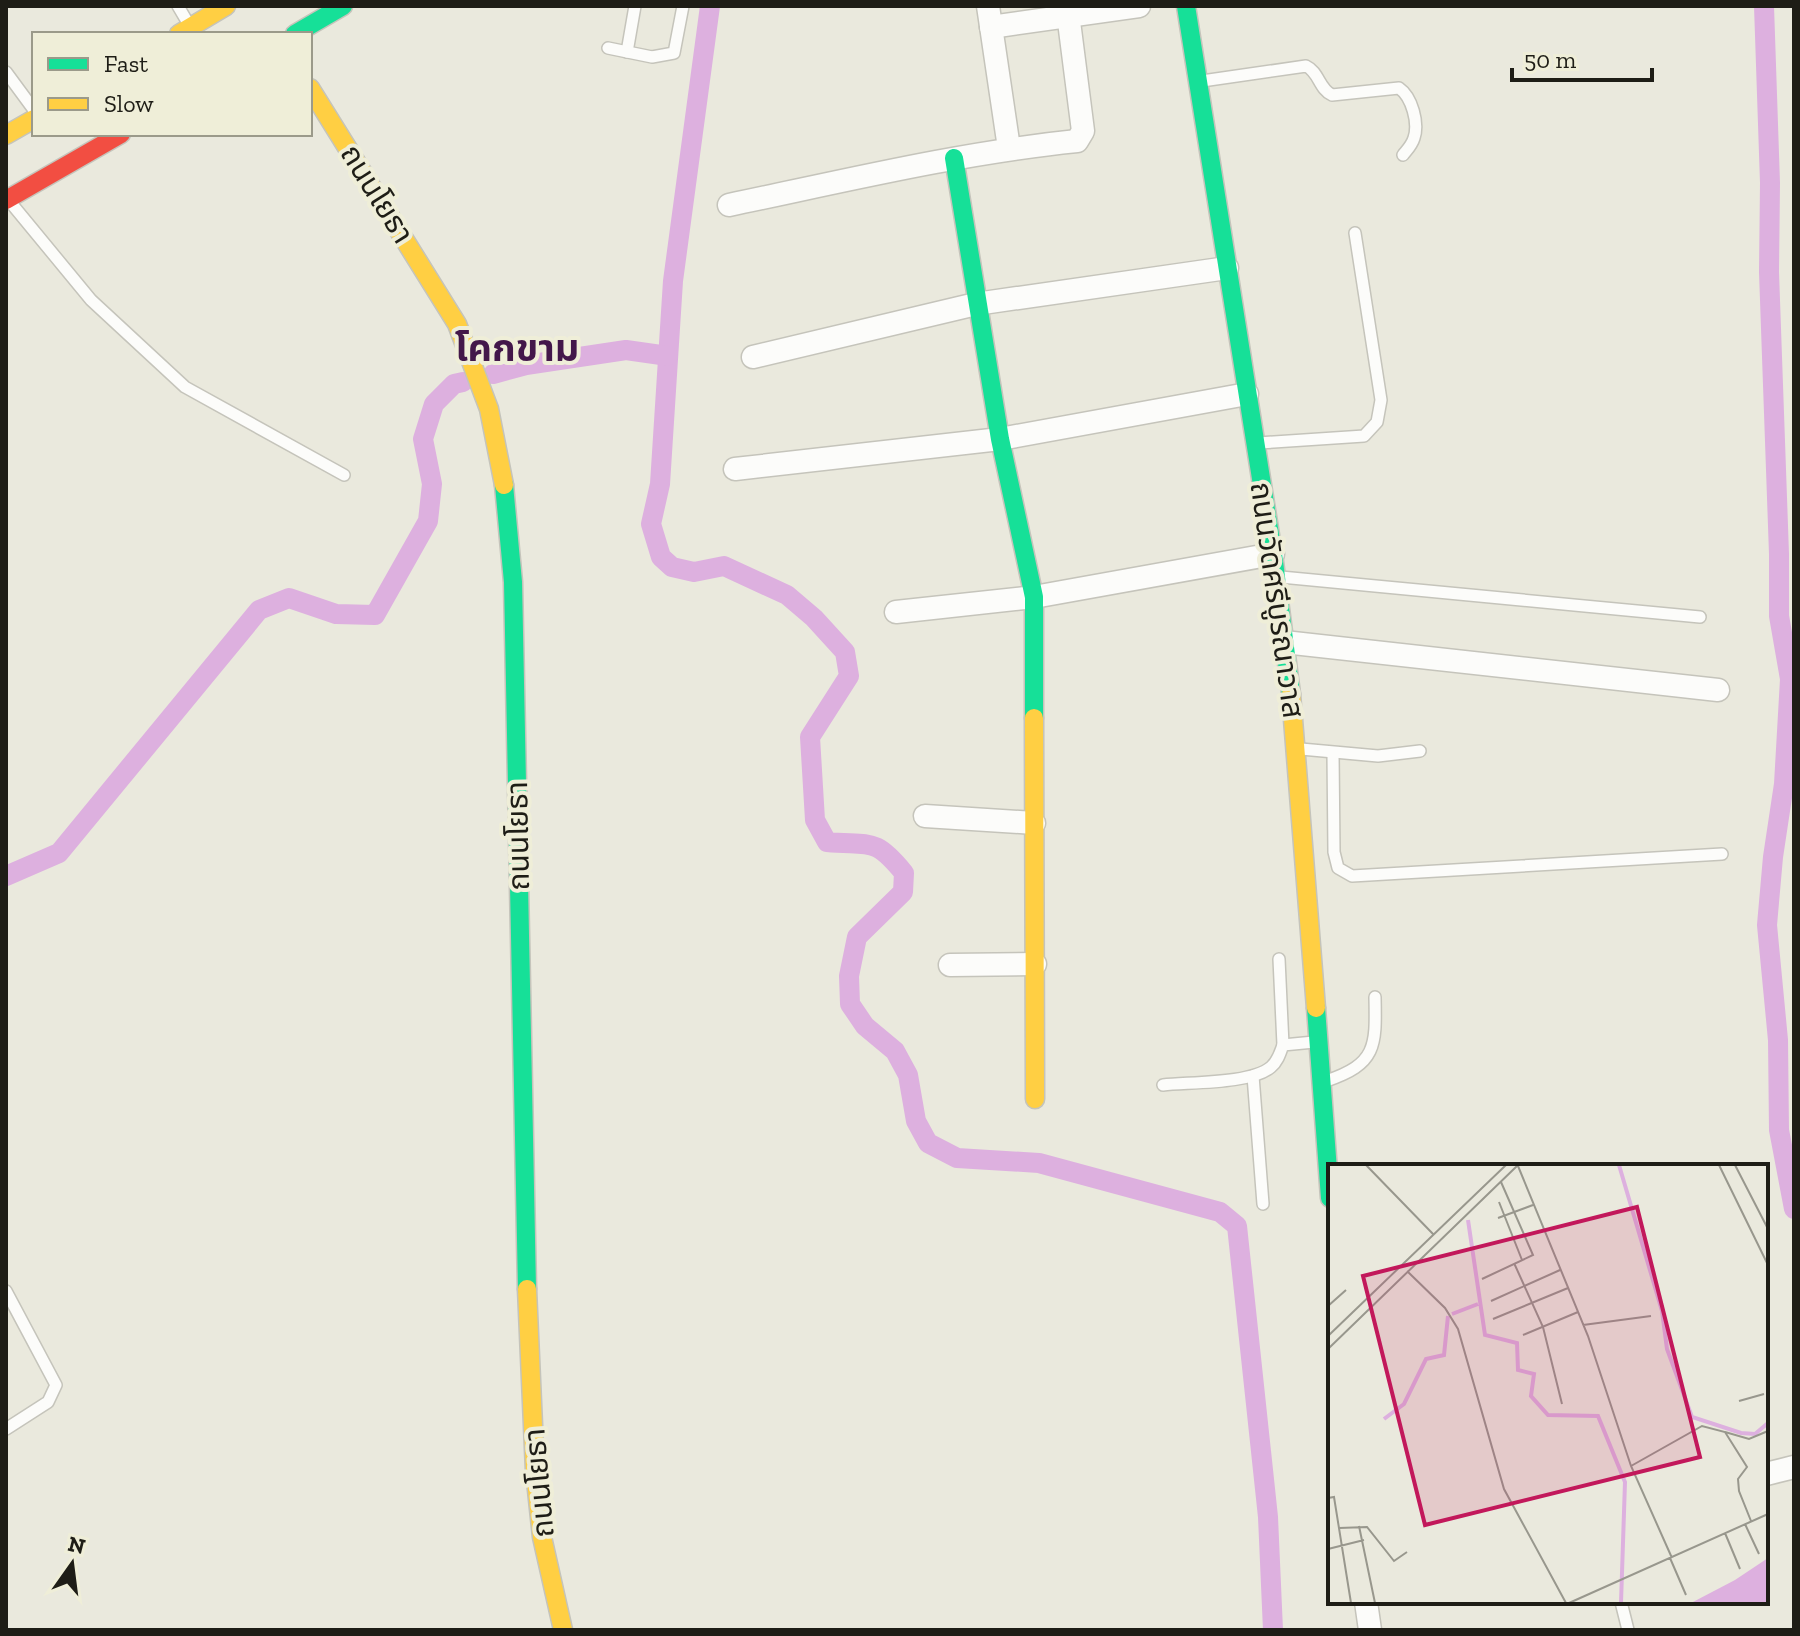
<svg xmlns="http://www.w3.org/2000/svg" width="1800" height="1636" viewBox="0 0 1800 1636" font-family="'Zilla Slab','Noto Sans Thai',serif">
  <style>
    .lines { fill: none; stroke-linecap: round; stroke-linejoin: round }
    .canal { stroke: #ddb0df; stroke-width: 20 }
    .lane-casing { stroke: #c5c4bb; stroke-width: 14 }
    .street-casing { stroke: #c5c4bb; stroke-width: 25 }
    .fast-casing { stroke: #c5c4bb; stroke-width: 21 }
    .slow-casing { stroke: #c5c4bb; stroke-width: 21 }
    .jam-casing { stroke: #c5c4bb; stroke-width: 21 }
    .lane { stroke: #fcfcfa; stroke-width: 11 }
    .street { stroke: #fcfcfa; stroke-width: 22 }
    .fast { stroke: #16e098; stroke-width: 18 }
    .slow { stroke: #ffcf43; stroke-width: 18 }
    .jam { stroke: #f24e42; stroke-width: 18 }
    .labels { text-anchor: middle; stroke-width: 8; stroke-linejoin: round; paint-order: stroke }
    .street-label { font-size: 30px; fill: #1e1d16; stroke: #efeed8 }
    .district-label { font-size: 38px; font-weight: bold; fill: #43174a; stroke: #efeed8 }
    .inset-river { fill: none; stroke: #ddb0df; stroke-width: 4 }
    .inset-road { fill: none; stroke: #98978d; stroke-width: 2 }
    .view { fill: #c2185b; fill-opacity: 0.15; stroke: #c2185b; stroke-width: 4 }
    .inset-edge { fill: none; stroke: #1e1d16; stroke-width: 4 }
  </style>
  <rect width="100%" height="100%" fill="#eae9dd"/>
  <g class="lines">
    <!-- canal -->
    <g class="canal">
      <path d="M710 6 673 281 660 484 651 524 661 557 672 567 694 572 724 566 787 595 814 618 845 652 849 676 810 737 815 820 827 842C870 846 874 836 904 873L903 892 857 937 849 976 850 1004 865 1026 895 1051 908 1075 916 1121 928 1143 957 1158 1039 1163 1220 1212 1237 1226 1268 1517 1273 1630"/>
      <polyline points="1764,6 1770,183 1769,272 1779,554 1779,616 1790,679 1784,784 1773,857 1767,925 1778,1040 1779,1130 1794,1209"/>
      <polyline points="493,374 526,365 626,350 668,356"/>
      <polyline points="6,876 59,853 259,610 289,598 336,614 375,615 428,521 432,484 423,439 434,404 454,384 463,382"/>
    </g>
    <!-- lane casing -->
    <g class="lane-casing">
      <g id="lane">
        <polyline points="178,6 188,23"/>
        <polyline points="608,48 652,57 674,53 683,6"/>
        <polyline points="627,52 635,6"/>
        <polyline points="6,72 34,110"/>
        <path d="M1202 81 1306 66C1319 72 1319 89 1332 95L1399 88C1412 97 1419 123 1414 138 1412 145 1407 150 1403 155"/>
        <polyline points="11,203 91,300 185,387 344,475"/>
        <polyline points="1259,443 1364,436 1377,422 1381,400 1355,233"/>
        <polyline points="1281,577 1700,617"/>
        <polyline points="1301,749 1378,756 1420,751"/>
        <polyline points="1333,753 1334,852 1338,868 1352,876 1722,854"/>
        <polyline points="1279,959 1283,1045"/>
        <polyline points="1253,1076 1263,1204"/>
        <path d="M1326 1081C1377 1064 1376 1046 1375 997"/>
        <path d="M1163 1085C1190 1082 1251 1084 1271 1067 1278 1061 1280 1053 1283 1045L1314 1042"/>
        <polyline points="6,1291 56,1385 48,1402 6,1429"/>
        <polyline points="1621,1602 1628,1630"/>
      </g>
    </g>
    <!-- street casing -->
    <g class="street-casing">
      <g id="street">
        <polyline points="988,6 1009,148"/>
        <polyline points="991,27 1139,6"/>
        <path d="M729 205C844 181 959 153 1077 141L1083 131 1067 6"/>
        <polyline points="753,357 976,304 1227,268"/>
        <polyline points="735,469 1000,439 1247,394"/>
        <polyline points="896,612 1034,597 1273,554"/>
        <polyline points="1284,642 1718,690"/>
        <polyline points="925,816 1034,823"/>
        <polyline points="950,965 1035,964"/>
        <polyline points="1766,1474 1794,1467"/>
        <polyline points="1366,1602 1370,1630"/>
      </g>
    </g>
    <!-- fast casing -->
    <g class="fast-casing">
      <g id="fast">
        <polyline points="1186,6 1273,554 1291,694"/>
        <polyline points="295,34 343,6"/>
        <polyline points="954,158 1000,439 1034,597 1034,718"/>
        <polyline points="504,485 513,582 527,1289"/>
        <polyline points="1316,1008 1330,1198"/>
      </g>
    </g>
    <!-- slow casing -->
    <g class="slow-casing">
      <g id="slow">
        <polyline points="179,34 226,6"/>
        <polyline points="310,88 457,324 489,409 504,485"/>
        <polyline points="6,135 34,119"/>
        <polyline points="1291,694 1316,1008"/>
        <polyline points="1034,718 1035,1099"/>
        <polyline points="527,1289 535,1471 542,1537 563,1630"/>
      </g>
    </g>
    <!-- jam casing -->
    <g class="jam-casing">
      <polyline id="jam" points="6,200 121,134"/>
    </g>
    <!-- lane -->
    <use href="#lane" class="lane"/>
    <!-- street -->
    <use href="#street" class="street"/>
    <!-- fast -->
    <use href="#fast" class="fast"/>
    <!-- slow -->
    <use href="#slow" class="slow"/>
    <!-- jam -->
    <use href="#jam" class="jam"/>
  </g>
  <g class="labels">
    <!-- street labels -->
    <g class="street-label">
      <text transform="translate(377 194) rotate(58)" y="10">ถนนโยธา</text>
      <text transform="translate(1277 600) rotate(82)" y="10">ถนนวัดศรีบูรณาวาส</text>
      <text transform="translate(518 836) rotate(-91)" y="10">ถนนโยธา</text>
      <text transform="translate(539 1483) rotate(-95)" y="10">ถนนโยธา</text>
    </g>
    <!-- district labels -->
    <g class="district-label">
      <text x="517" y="361">โคกขาม</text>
    </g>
  </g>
  <!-- overview -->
  <g transform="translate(1328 1164)">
    <rect width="440" height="440" fill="#eae9dd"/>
    <path d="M440 394V439H363L407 416Z" fill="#ddb0df"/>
    <path class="inset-river" d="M291 1 334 147 339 185 364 253 413 269 427 270 440 259M140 56 157 171 189 179 190 206 206 210 203 232 220 251 270 252 297 318 293 439M124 150 150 140M56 255 76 240 98 195 116 191 120 152"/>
    <path class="inset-road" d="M38 1 106 71M391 1 440 101M407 1 440 65M190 2 260 172 303 302 344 394M171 38 194 96M170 54 205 41M186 99 215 163 234 240M79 107 117 144 130 165 176 325 238 439M154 115 205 91 173 18M163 137 232 106M0 142 18 126M165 155 240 124M255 161 323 152M195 171 250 148M0 172 178 1M0 185 190 1M411 237 436 230M397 268 421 275 440 267M303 302 374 262 397 268 419 303 410 315 411 327 423 357M0 334 6 333 23 439M417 360 431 390M31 362 47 439M11 364 39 363 66 397 79 388M397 369 412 405M0 385 36 376M342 394 358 431M241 439 440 350"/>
    <path class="view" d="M309 43 372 293 97 361 35 112Z"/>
    <rect width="440" height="440" class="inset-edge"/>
  </g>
  <!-- border -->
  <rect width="1800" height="1636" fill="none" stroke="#1e1d16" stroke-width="16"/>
  <!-- legend -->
  <rect x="32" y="32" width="280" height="104" fill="#efeed8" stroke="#9b9a8a" stroke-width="2"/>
  <rect x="48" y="58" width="40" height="12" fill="#16e098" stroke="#9b9a8a" stroke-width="2"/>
  <text x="104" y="72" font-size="24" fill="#1e1d16">Fast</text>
  <rect x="48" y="98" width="40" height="12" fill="#ffcf43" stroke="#9b9a8a" stroke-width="2"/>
  <text x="104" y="112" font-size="24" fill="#1e1d16">Slow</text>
  <!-- north arrow -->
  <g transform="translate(72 1564) rotate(14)" stroke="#efeed8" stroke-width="6" paint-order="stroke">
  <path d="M0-6L14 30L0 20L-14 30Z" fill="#1e1d16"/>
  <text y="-12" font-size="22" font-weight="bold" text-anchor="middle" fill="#1e1d16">N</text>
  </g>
  <!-- scale -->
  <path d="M1512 68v12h140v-12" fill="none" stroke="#1e1d16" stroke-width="4"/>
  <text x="1524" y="68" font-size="24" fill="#1e1d16" stroke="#efeed8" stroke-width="6" paint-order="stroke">50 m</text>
</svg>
